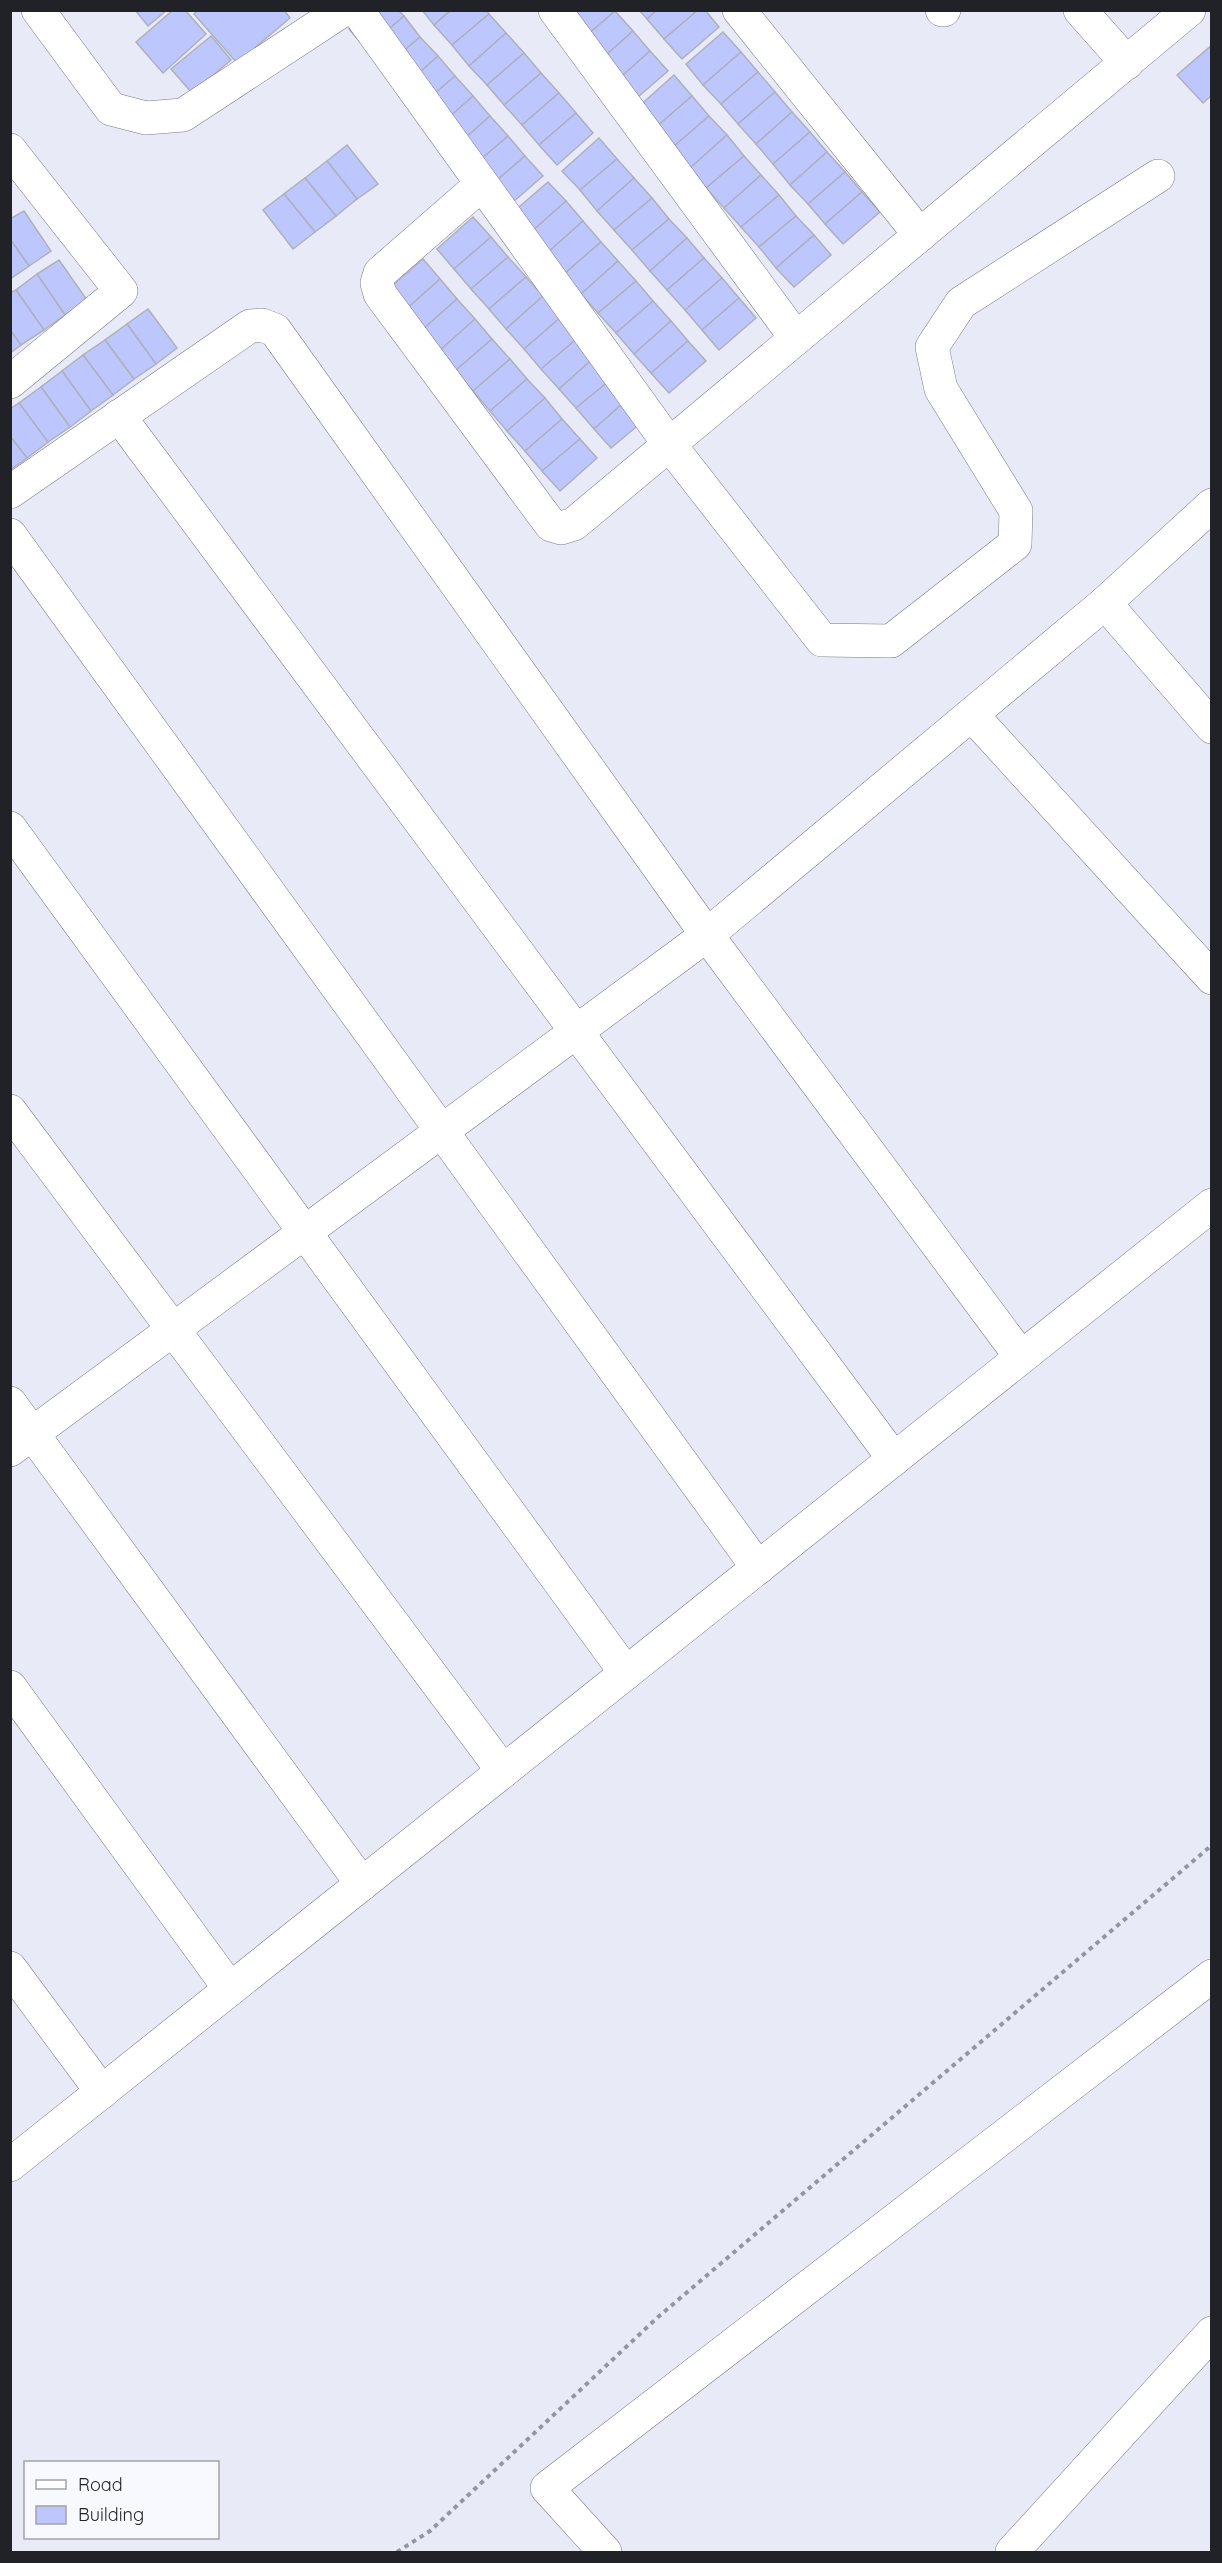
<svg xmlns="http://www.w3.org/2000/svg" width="1222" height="2563" viewBox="0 0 1222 2563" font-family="Quicksand,sans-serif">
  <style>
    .building { fill: #bdc7fe; stroke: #aeb1bc; stroke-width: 1.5 }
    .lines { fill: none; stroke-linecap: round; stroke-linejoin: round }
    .street-casing { stroke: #787b86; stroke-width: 34 }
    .path { stroke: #94969f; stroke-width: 4; stroke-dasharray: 4.5 4.5; stroke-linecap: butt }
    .street { stroke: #fff; stroke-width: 33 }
  </style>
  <rect width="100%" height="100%" fill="#e8ebf7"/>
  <!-- building -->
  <g class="building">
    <polygon points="135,10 167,10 148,26"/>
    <polygon points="173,10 185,10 206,34 163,73 136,42"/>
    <polygon points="198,10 284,10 290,18 237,63 194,14"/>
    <polygon points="370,10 398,10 404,16 366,49 349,29"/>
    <polygon points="422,10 451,10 434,25"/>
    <polygon points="451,10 486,10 489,14 452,45 434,25"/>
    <polygon points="576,10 615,10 615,11 578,43 561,24"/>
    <polygon points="639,10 657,10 647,19"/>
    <polygon points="657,10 698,10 664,39 647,19"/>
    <polygon points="698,10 705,10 719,27 682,59 664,39"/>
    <polygon points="615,11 633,31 596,64 578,43"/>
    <polygon points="489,14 506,33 469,66 452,45"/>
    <polygon points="404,16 420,37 384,68 366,49"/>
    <polygon points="633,31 650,51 613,84 596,64"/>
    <polygon points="723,32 741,52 703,85 686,64"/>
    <polygon points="506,33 524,53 487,85 469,66"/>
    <polygon points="211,36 231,60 192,93 171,69"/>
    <polygon points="420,37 438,56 401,89 384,68"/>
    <polygon points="1212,45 1212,95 1203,103 1177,75"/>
    <polygon points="650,51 668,71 631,103 613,84"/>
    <polygon points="741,52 758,72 721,104 703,85"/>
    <polygon points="524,53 541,73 504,105 487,85"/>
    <polygon points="438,56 455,76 418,108 401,89"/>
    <polygon points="758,72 775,92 738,124 721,104"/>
    <polygon points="541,73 559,93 522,125 504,105"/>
    <polygon points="674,75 692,96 655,128 637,108"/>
    <polygon points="455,76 473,96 436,129 418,108"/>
    <polygon points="775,92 792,112 756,144 738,124"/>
    <polygon points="559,93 576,113 539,145 522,125"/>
    <polygon points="473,96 490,116 453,149 436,129"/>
    <polygon points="692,96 709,116 672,148 655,128"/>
    <polygon points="792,112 810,132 773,164 756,144"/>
    <polygon points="576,113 593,133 557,165 539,145"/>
    <polygon points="490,116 508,136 471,168 453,149"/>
    <polygon points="709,116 727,135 690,168 672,148"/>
    <polygon points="810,132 827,152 790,185 773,164"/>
    <polygon points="727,135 744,156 706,188 690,168"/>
    <polygon points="508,136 525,156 488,188 471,168"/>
    <polygon points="599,138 617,159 580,190 562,171"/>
    <polygon points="347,145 378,184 357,199 327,161"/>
    <polygon points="827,152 845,172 808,204 790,185"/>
    <polygon points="525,156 543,176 506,208 488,188"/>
    <polygon points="744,156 761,175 724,208 706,188"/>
    <polygon points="617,159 634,178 597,211 580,190"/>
    <polygon points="327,161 357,199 336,216 305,178"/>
    <polygon points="845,172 862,192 825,224 808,204"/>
    <polygon points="761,175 779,195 741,227 724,208"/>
    <polygon points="305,178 336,216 315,232 284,194"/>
    <polygon points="634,178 652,198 614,230 597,211"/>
    <polygon points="548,182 566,201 529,234 512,213"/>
    <polygon points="862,192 880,212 843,244 825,224"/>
    <polygon points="284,194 315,232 293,249 263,210"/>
    <polygon points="779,195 796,216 759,247 741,227"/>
    <polygon points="652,198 669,219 632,250 614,230"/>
    <polygon points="566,201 583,221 546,254 529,234"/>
    <polygon points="24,211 51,251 29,266 10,239 10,219"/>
    <polygon points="796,216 814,235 776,268 759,247"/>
    <polygon points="473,217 491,237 454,269 437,249"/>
    <polygon points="669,219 687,238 650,271 632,250"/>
    <polygon points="583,221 601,242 564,274 546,254"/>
    <polygon points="814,235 831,255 794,287 776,268"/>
    <polygon points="491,237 508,257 471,289 454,269"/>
    <polygon points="687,238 704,258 667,290 650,271"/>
    <polygon points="10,239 29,266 10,279"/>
    <polygon points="601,242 618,261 581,294 564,274"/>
    <polygon points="508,257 526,277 489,309 471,289"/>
    <polygon points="704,258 722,278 685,310 667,290"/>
    <polygon points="423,259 440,279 403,312 386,291"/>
    <polygon points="59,260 87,300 65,315 37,274"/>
    <polygon points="618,261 636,281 598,313 581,294"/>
    <polygon points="37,274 65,315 44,330 16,290"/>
    <polygon points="526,277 543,296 506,329 489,309"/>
    <polygon points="722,278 739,298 702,330 685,310"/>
    <polygon points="440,279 457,299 421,331 403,312"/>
    <polygon points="636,281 653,301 616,333 598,313"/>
    <polygon points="16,290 44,330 21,345 10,330 10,293"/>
    <polygon points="543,296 561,317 524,349 506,329"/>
    <polygon points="739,298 756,318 719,350 702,330"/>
    <polygon points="457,299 475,319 438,352 421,331"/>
    <polygon points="653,301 671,321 634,354 616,333"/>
    <polygon points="148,309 177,348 156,364 127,324"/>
    <polygon points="561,317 579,337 541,369 524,349"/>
    <polygon points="475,319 492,339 455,371 438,352"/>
    <polygon points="671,321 688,341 651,373 634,354"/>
    <polygon points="127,324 156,364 134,379 105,340"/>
    <polygon points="10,330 21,345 10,353"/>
    <polygon points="579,337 596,356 559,389 541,369"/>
    <polygon points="492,339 510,359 473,391 455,371"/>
    <polygon points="105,340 134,379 113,395 83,355"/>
    <polygon points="688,341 706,361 669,393 651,373"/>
    <polygon points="83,355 113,395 91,411 62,371"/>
    <polygon points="596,356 614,377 576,408 559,389"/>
    <polygon points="510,359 527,379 490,411 473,391"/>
    <polygon points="62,371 91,411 70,427 41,387"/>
    <polygon points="614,377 631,396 594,429 576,408"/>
    <polygon points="527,379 545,398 507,431 490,411"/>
    <polygon points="41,387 70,427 48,442 19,403"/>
    <polygon points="631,396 648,417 611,448 594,429"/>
    <polygon points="545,398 562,419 525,451 507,431"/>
    <polygon points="19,403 48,442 27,458 10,436 10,409"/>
    <polygon points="562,419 580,439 542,471 525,451"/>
    <polygon points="10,436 27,458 10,470"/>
    <polygon points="580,439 597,458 560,491 542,471"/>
  </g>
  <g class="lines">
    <!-- street casing -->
    <g class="street-casing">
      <g id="street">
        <polyline points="38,10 111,109 146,118 183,115 343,10"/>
        <polyline points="357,10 669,444 822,640 891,641 1015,544 1016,511 941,389 932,347 961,303 1158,176"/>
        <polyline points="555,10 796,338"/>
        <polyline points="739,10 920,235"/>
        <polyline points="942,10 944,10"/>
        <polyline points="1080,10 1127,63"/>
        <polyline points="10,150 121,291 10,382"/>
        <polyline points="482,184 380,273 377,283 380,294 551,525 561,528 574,524 1189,10"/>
        <polyline points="119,416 894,1459"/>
        <polyline points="10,492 250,326 262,325 275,330 707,935 1021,1357"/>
        <polyline points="10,535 758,1568"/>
        <polyline points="1105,603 1212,727"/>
        <polyline points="972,715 1212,978"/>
        <polyline points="10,828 626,1673"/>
        <polyline points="10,1111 503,1771"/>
        <polyline points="10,1403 362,1884"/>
        <polyline points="10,1450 707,935 1105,603 1212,505"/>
        <polyline points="10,1687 230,1989"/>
        <polyline points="10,1968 102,2092"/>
        <polyline points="10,2165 1212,1205"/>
        <polyline points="605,2552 547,2488 1212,1976"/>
        <polyline points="1012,2552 1212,2333"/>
      </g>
    </g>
    <!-- path -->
    <polyline class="path" points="397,2552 430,2531 658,2317 1212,1845"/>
    <!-- street -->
    <use href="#street" class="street"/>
  </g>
  <!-- border -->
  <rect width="1222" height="2563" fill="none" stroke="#212227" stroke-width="24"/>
  <!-- legend -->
  <rect x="24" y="2461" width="195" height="78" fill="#f8f9fe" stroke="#a2a3a8" stroke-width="1.5"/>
  <rect x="36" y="2480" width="30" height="9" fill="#ffffff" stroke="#a2a3a8" stroke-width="1.5"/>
  <text x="78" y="2491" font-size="18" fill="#212227">Road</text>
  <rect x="36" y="2506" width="30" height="18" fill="#bdc7fe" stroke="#a2a3a8" stroke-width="1.5"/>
  <text x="78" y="2521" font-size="18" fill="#212227">Building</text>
</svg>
